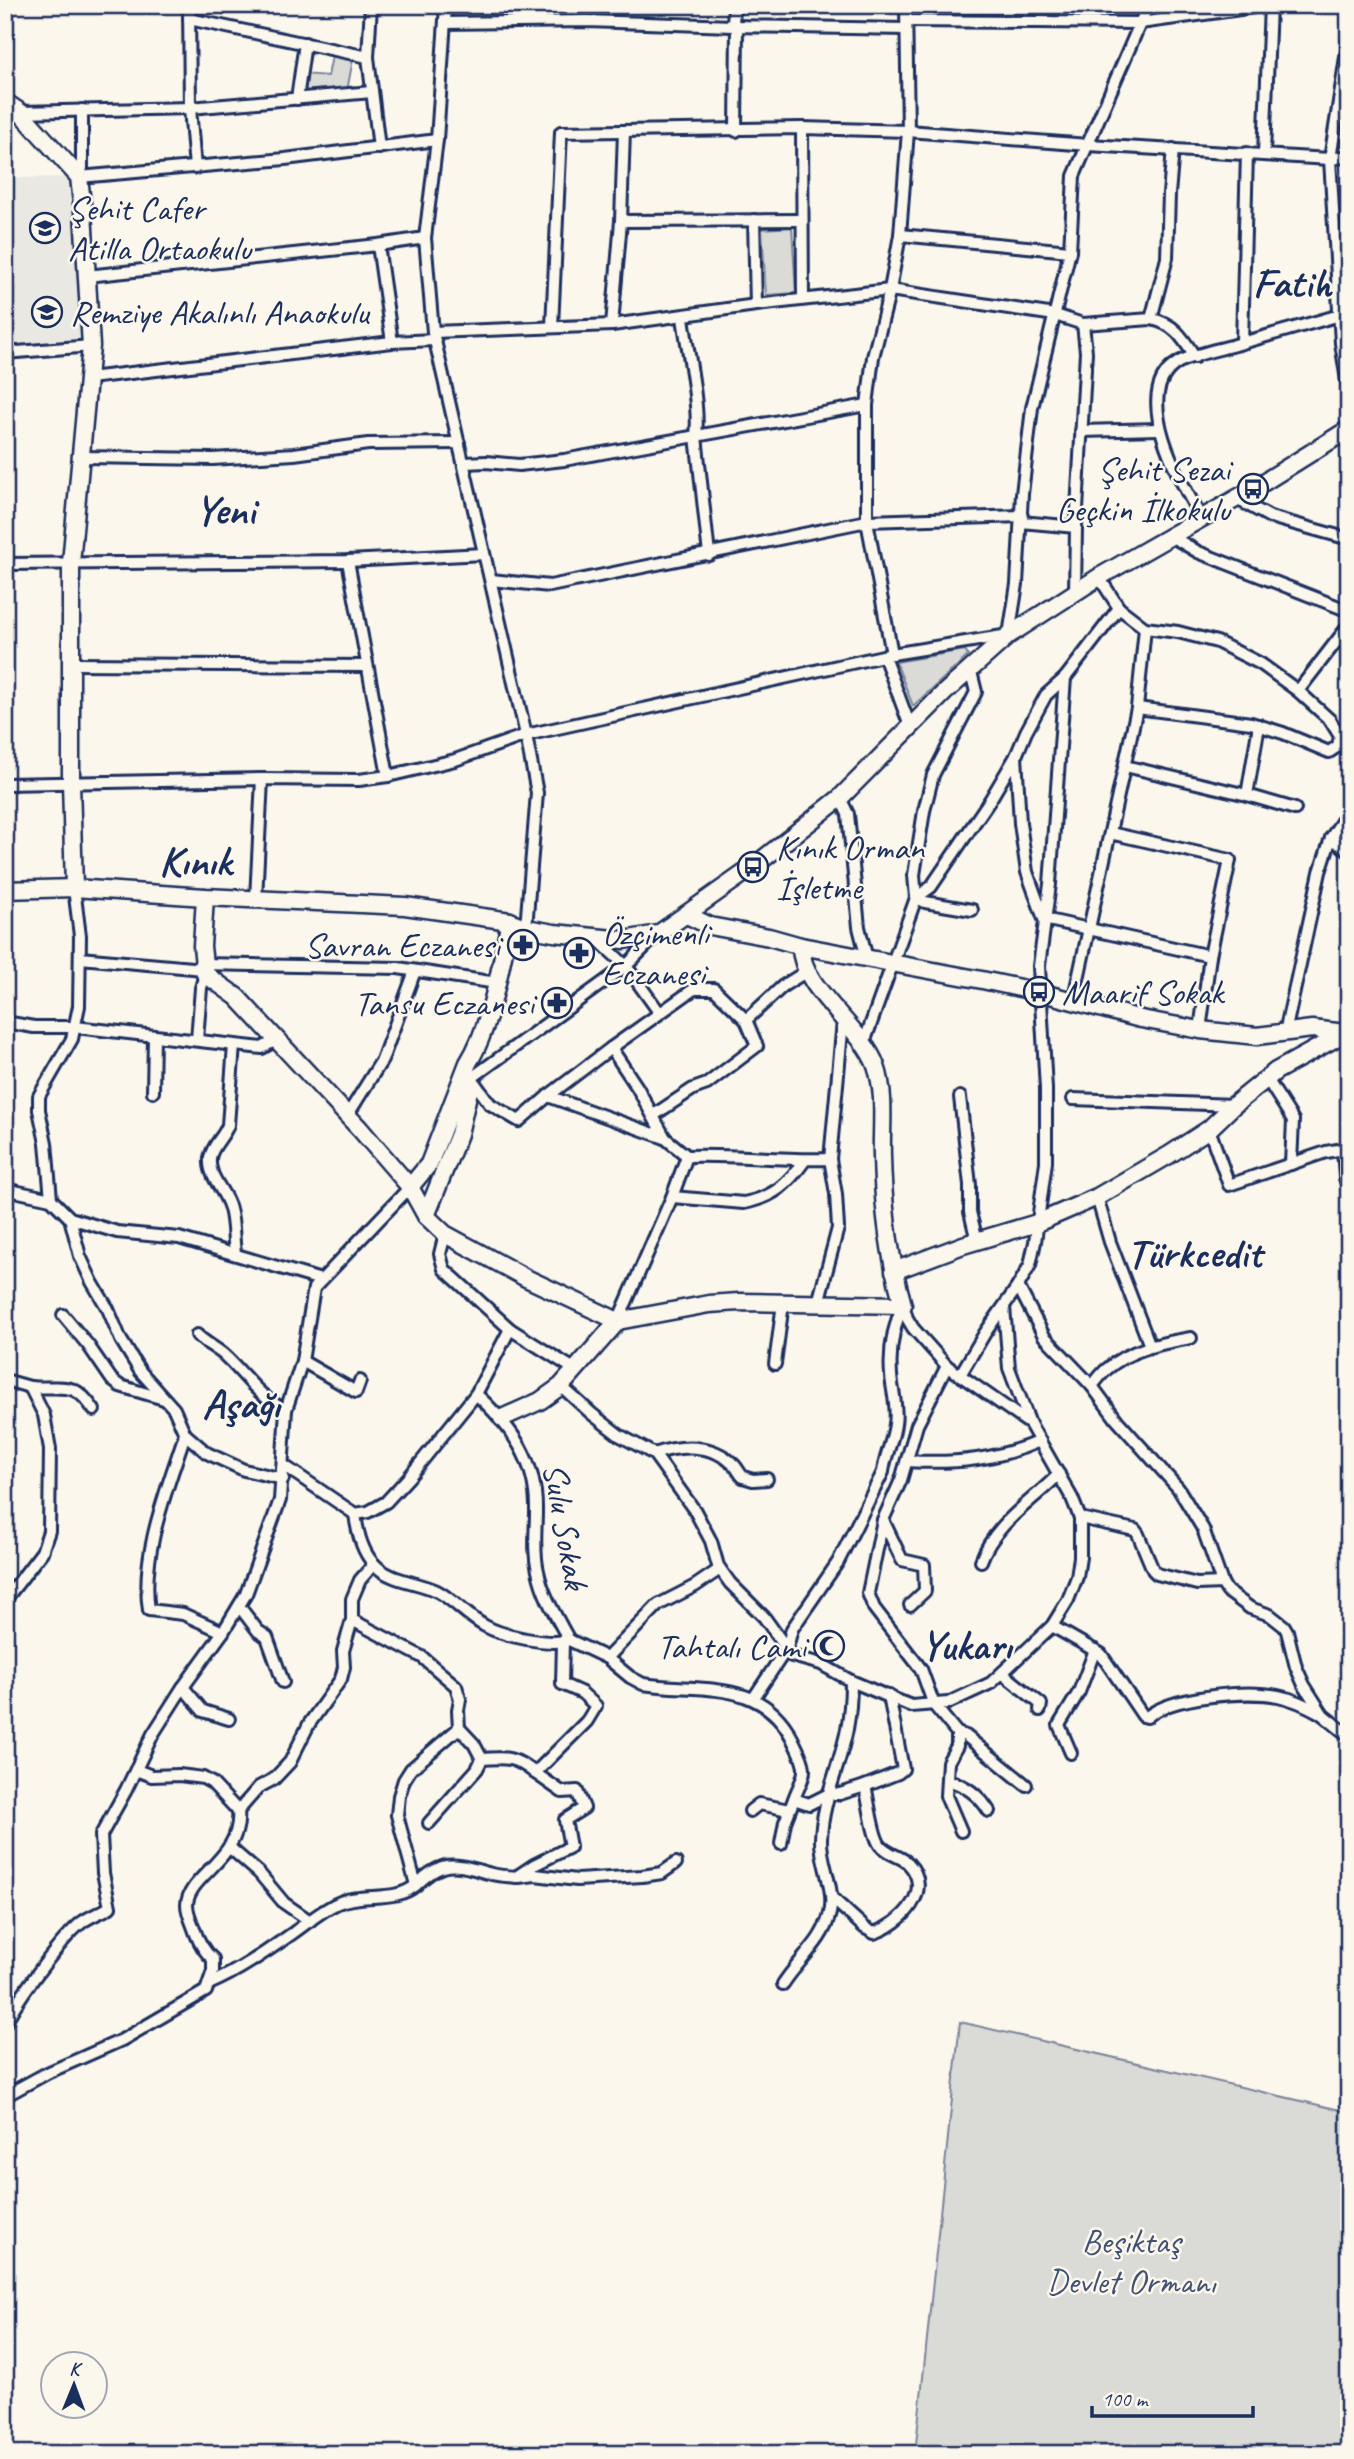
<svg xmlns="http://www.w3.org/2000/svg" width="1354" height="2459" viewBox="0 0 1354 2459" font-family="Caveat,sans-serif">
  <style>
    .built { fill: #eae8e2 }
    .green { fill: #dadad7; stroke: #7a849a; stroke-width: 2 }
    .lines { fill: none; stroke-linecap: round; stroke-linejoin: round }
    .street-casing { stroke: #1b2f5e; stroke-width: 16 }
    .secondary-casing { stroke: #1b2f5e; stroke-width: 21 }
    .street { stroke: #fbf7ec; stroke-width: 10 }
    .secondary { stroke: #fbf7ec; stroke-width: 16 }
    .labels { text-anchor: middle; stroke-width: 5; stroke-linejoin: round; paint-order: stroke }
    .poi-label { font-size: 35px; fill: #1b2f5e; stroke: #fbf7ec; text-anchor: start }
    .street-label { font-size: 35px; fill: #1b2f5e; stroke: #fbf7ec }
    .park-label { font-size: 35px; fill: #415176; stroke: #fbf7ec }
    .district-label { font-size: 42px; font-weight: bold; fill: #1b2f5e; stroke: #fbf7ec }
  </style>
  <rect width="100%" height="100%" fill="#fbf7ec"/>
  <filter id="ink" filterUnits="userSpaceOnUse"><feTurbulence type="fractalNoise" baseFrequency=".0143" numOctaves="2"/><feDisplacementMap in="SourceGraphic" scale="14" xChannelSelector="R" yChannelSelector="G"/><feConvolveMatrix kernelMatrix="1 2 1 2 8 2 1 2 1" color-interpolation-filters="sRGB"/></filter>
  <g filter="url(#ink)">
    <!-- built -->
    <polygon class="built" points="79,177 91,346 5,353 5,178"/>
    <!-- green -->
    <g class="green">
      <polygon points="332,56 353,59 347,91 301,93 302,74 328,76"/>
      <polygon points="792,227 796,293 766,295 762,229"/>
      <polygon points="965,650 968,656 913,706 896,662"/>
      <polygon points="960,2022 1349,2112 1349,2454 915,2454"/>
    </g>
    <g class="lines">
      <!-- street casing -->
      <g class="street-casing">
        <g id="street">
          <polyline points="189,5 190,108 195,168"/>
          <polyline points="371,5 368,57 379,148"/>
          <polyline points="446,5 437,140 425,238 433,332 526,735 537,793 526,928"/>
          <polyline points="189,19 368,57"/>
          <polyline points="907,21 1140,23 1269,5"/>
          <polyline points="445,23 587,21 733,26 906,29"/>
          <polyline points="733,26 734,5"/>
          <polyline points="1349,38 1330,159 1341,343 1349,393"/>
          <polyline points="297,99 305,43"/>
          <polyline points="82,110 82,168 79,177 285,159 437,140"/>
          <polyline points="20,112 190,108 372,92"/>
          <polyline points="802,128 803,299"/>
          <polyline points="736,131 737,26"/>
          <polyline points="1247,153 1242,343 1340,315"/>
          <polyline points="1264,154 1270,5"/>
          <polyline points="754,220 756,305"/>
          <polyline points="621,221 801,220"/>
          <polyline points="900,235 1070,251"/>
          <polyline points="378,245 392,342"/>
          <polyline points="87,276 378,245 425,238"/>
          <path d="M683 317C687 349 700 405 696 436L709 555"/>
          <path d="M1151 319C1174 323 1183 338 1195 357"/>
          <polyline points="1083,324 1151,319 1167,258 1169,194 1173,149"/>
          <polyline points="612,325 621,221 624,131"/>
          <polyline points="552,327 561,132 802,128 908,131 1088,145 1330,159 1349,156"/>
          <polyline points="433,332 612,325 756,305 890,290 1055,315 1083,324 1086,352 1076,527 1075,593"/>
          <polyline points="5,353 91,346"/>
          <polyline points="89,378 392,342 434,340"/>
          <polyline points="1081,431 1159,429"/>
          <polyline points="82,457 213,459 294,454 368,444 459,443"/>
          <polyline points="465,463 486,462 519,465 564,460 867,405"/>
          <polyline points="1235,498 1270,517 1349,539"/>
          <path d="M1202 519C1182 485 1127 391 1179 362 1196 353 1223 349 1242 343"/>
          <polyline points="1021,522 1076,527"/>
          <polyline points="1171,536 1198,552 1349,611"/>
          <polyline points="348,561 388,776"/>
          <polyline points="5,564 348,561 484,554"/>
          <polyline points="491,580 550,586 867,521 1022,516"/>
          <polyline points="1119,608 1145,628 1178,632 1217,642 1261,664 1298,691 1330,720 1340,736 1338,746 1329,752 1283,733 1251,723 1137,708"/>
          <polyline points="892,654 867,521 867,405 873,357 890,290 900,235 908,131 906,5"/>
          <polyline points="884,656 911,729"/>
          <polyline points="72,664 366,666"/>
          <polyline points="1298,691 1349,625"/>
          <polyline points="1016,756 1020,823 1027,872 1044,919 1210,956"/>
          <polyline points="1125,766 1247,795 1295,809"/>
          <polyline points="5,784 262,779 359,780 388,776 455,760 526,735 892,654 1009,635 1017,584 1022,494 1032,408 1070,251 1074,176 1148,5"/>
          <polyline points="1247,795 1259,725"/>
          <polyline points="840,798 848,814 859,927 867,959"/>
          <polyline points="1110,833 1230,860 1210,956 1200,1030"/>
          <polyline points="1331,838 1349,851"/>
          <polyline points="916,898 931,887 990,800 1016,756 1026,732 1046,695 1065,678 1119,608 1099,577"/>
          <polyline points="916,898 925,902 972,910"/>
          <polyline points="256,899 262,779"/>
          <polyline points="595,937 626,966 659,1012"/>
          <polyline points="80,958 204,969"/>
          <polyline points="203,964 398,968 497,983"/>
          <polyline points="1073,1002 1137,708 1145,628"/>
          <polyline points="746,1020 783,986 807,971"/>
          <polyline points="5,1022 34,1027 75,1027 262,1048 276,1040"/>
          <polyline points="1285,1033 1320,872 1331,838 1349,810"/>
          <polyline points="197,1040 201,988 205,974"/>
          <polyline points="864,1043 916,898 914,875 924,811 933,775 976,692 970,668"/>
          <path d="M234 1045 228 1125C224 1137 212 1145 210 1158 208 1178 226 1191 230 1209 234 1223 233 1239 235 1253"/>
          <polyline points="611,1048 694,989 714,989 746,1020 757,1046 707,1084 693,1089 654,1115"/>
          <polyline points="471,1078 490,1104 519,1121 548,1096 611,1048 637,1087 665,1138"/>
          <polyline points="1267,1079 1293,1120 1291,1164"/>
          <polyline points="466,1082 626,966 658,934"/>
          <polyline points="153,1092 154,1036"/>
          <path d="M548 1096 665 1138 687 1156C735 1154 782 1161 830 1159"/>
          <polyline points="960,1097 970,1185 970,1212 977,1241"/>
          <polyline points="1073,1099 1234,1105"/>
          <polyline points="347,1116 382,1060 415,971"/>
          <polyline points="1209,1129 1229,1185 1326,1152 1349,1148"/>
          <polyline points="1343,1149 1345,1178 1349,1190"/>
          <polyline points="5,1189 51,1199 70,1218 117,1232 179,1238 321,1280"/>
          <path d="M672 1197 744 1203C774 1197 788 1184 805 1160"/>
          <polyline points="1097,1197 1110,1242 1150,1346"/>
          <polyline points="51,1199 46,1143 39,1110 39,1096 72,1039 79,1006 80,936 74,888"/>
          <polyline points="70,1218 80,1256 92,1282 108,1309 121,1340 140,1371 174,1409 185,1434 207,1453 244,1470 283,1479"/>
          <polyline points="445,1234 440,1254 444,1269 510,1329 574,1369"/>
          <polyline points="1018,1286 1044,1336 1092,1386 1117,1420 1178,1488 1203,1529 1222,1583"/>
          <polyline points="818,1303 838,1228 836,1194 830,1159 843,1021"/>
          <polyline points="903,1305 907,1318 913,1328 947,1366 1030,1424 1072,1498 1080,1518"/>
          <polyline points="1004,1307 1009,1368 1030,1424"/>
          <polyline points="63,1315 88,1345 112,1380 120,1386 164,1399"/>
          <polyline points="618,1321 672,1197 687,1156"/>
          <path d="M197 1335C205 1343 216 1348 224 1355 245 1374 259 1398 286 1410"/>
          <polyline points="302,1361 356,1392 360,1381"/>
          <polyline points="775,1364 783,1303"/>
          <polyline points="947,1366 917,1425 901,1480 883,1520 868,1593 874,1608 921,1669 934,1705 957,1733 957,1746 948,1762 946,1796 961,1831"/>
          <polyline points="960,1375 985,1333 1018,1286 1030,1265 1035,1242 1046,1162 1046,1089 1039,966 1050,884 1065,678"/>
          <polyline points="5,1380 30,1387 44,1415 50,1449 49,1531 42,1552 5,1600"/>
          <polyline points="561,1386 592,1414 619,1435 654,1454 695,1511 711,1541 718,1566 730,1583 764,1617 792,1656 821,1664 851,1681 911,1706 948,1703 991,1683 1052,1626 1068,1600 1077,1577 1080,1557 1080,1518"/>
          <path d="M1092 1386C1097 1380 1102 1373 1107 1369 1130 1349 1162 1343 1191 1338"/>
          <path d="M30 1387C64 1390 73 1379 94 1410"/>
          <path d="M476 1394C511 1426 537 1461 536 1511 536 1531 533 1551 538 1571 543 1596 557 1618 569 1640"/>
          <path d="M185 1434C168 1487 140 1554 149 1610L183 1614 223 1632"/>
          <path d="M654 1454C680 1445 712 1443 733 1464 737 1467 739 1473 743 1477L753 1480 767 1479"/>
          <path d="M907 1461C955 1464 997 1460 1040 1441"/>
          <polyline points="283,1465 355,1514 368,1512 386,1502 409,1477 476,1394 510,1329"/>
          <path d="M355 1514C357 1530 361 1550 373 1563 390 1582 416 1581 437 1591 454 1600 468 1617 485 1626 503 1636 549 1646 569 1640"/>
          <polyline points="1080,1518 1135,1530 1138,1534 1153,1570 1157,1574 1197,1584 1222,1583 1227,1591 1250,1608 1270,1615 1284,1626 1287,1631 1296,1667 1304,1685 1323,1715 1349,1736"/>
          <polyline points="883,1520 902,1560 924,1565 925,1591 910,1605"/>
          <path d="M981 1561C994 1524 1033 1501 1059 1474"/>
          <polyline points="239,1606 258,1631 267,1637 283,1682"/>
          <path d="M352 1620 422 1657 456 1686 460 1699 458 1710 459 1728 474 1744 482 1759C507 1757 515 1757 535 1773L587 1721 596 1706 582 1693 562 1684 563 1642"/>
          <path d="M1052 1626 1101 1654 1143 1716 1147 1717C1171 1696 1247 1690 1278 1696 1294 1699 1308 1706 1322 1714"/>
          <path d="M569 1640 607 1658 630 1677 643 1684C698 1693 761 1677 792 1738 796 1747 803 1758 804 1768 805 1778 797 1789 794 1799L809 1804 829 1794H840L865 1786 898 1773 903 1769 889 1696"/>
          <polyline points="607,1658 658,1605 695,1586 720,1569"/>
          <polyline points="1002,1673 1041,1704 1040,1710"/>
          <polyline points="183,1687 203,1711 229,1719"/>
          <path d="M753 1699 787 1648 792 1629 838 1562 883 1472C885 1455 893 1441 895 1424 898 1407 892 1391 891 1375 889 1349 893 1327 903 1305"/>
          <path d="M459 1728 411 1769 404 1780 399 1796 397 1815 416 1885C444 1858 455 1864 488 1873 497 1876 507 1876 516 1877L534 1865 570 1847 565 1820 584 1808 577 1791 562 1792 535 1773"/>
          <polyline points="957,1733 966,1736 1026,1785"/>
          <polyline points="1071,1753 1059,1725 1079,1692 1095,1650"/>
          <polyline points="136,1770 152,1776 179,1775 203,1778 212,1783 238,1811"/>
          <path d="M947 1780C966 1785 979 1795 989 1811"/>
          <polyline points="750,1811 759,1804 789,1810"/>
          <polyline points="429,1823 477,1769 482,1759"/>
          <polyline points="781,1844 785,1822 794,1799"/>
          <polyline points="229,1847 259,1873 284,1903 310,1921"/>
          <polyline points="519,1877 535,1875 577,1880 642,1876 662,1873 676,1863"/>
          <path d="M832 1898 865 1928 874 1933C901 1924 935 1891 908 1863 900 1856 887 1854 880 1845 872 1834 869 1801 865 1786"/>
          <path d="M209 1984C239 1971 266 1952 293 1933 307 1923 322 1910 338 1903 362 1892 396 1903 416 1885"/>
          <path d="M783 1984C799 1959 823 1942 830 1913 836 1889 820 1863 821 1839 822 1801 840 1766 847 1729 850 1713 851 1697 851 1681"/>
          <path d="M5 2024C16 2000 61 1939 81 1923 90 1916 101 1913 110 1907L103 1873 101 1835 126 1790 153 1734 181 1690 223 1632 246 1594 280 1500 286 1410 302 1361 314 1288 410 1187"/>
          <path d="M5 2096 47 2073 122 2040 206 1991 213 1971V1959C204 1952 197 1938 193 1926 191 1921 187 1911 187 1905 187 1876 243 1858 238 1811L259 1787 274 1779 290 1762 309 1724 341 1679 344 1667 343 1651 352 1620V1599L360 1580 374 1564"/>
        </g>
      </g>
      <!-- secondary casing -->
      <g class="secondary-casing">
        <g id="secondary">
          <polyline points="5,102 20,112 79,177 83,212 91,346 71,563 71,782 74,888"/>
          <polyline points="5,890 74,888 205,897 405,906 510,921 526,928 554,933 624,940 658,934 753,867 840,798 944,693 1009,635 1099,577 1253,489 1349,429"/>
          <polyline points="205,897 202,946 205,974 237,997 360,1129 410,1187 426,1216 445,1234 526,1278 618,1321"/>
          <polyline points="687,915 710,926 769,937 801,946 982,980 1039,992 1141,1019 1200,1030 1257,1036 1312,1029 1345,1033 1349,1031"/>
          <path d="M410 1187 429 1164 468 1063C491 1027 501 964 510 921"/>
          <polyline points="426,1216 459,1134 471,1082"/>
          <polyline points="894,1271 963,1245 1037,1223 1097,1197 1169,1155 1209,1129 1234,1105 1276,1071 1345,1033"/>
          <path d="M618 1321 709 1304 739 1302 903 1305C889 1256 883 1207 882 1156 881 1127 886 1094 876 1066 862 1027 800 988 801 946"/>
          <polyline points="502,1418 540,1401 561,1386 618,1321"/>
        </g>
      </g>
      <!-- street -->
      <use href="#street" class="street"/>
      <!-- secondary -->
      <use href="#secondary" class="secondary"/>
    </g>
  </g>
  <!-- icons -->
  <defs>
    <g id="school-ring" transform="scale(1.575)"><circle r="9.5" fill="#fbf7ec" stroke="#1b2f5e" stroke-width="1.5"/><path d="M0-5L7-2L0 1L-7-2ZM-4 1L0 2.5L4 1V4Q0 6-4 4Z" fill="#1b2f5e"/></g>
    <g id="bus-ring" transform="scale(1.575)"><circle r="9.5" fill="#fbf7ec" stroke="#1b2f5e" stroke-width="1.5"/><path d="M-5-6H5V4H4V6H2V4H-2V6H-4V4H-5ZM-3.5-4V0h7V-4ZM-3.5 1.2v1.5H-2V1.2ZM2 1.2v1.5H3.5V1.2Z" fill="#1b2f5e"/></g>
    <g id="pharmacy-ring" transform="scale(1.575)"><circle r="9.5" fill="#fbf7ec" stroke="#1b2f5e" stroke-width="1.5"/><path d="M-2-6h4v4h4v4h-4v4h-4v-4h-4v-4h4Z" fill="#1b2f5e"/></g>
    <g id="mosque-ring" transform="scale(1.575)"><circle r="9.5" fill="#fbf7ec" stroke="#1b2f5e" stroke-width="1.5"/><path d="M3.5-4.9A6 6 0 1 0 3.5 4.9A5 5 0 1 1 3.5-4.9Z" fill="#1b2f5e"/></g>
  </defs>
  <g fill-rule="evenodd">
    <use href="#school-ring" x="45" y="228"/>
    <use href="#school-ring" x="47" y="312"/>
    <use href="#bus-ring" x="1253" y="489"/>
    <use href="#bus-ring" x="753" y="867"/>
    <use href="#pharmacy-ring" x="523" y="945"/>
    <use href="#pharmacy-ring" x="579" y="953"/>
    <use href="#bus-ring" x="1039" y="992"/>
    <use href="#pharmacy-ring" x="557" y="1003"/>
    <use href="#mosque-ring" x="829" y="1646"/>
  </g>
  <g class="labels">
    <!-- poi labels -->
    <g class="poi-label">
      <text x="68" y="220">Şehit Cafer<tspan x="68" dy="40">Atilla Ortaokulu</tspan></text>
      <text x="70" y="324">Remziye Akalınlı Anaokulu</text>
      <text x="1230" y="481" text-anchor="end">Şehit Sezai<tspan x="1230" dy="40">Geçkin İlkokulu</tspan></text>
      <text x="776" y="859">Kınık Orman<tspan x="776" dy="40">İşletme</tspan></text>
      <text x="602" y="945">Özçimenli<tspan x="602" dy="40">Eczanesi</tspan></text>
      <text x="500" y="957" text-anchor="end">Savran Eczanesi</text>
      <text x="1062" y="1004">Maarif Sokak</text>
      <text x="534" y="1015" text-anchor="end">Tansu Eczanesi</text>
      <text x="806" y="1658" text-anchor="end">Tahtalı Cami</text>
    </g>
    <!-- street labels -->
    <g class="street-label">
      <text transform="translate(566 1526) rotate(80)" y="12">Sulu Sokak</text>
    </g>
    <!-- park labels -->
    <g class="park-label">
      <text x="1131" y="2253">Beşiktaş<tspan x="1131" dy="40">Devlet Ormanı</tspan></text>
    </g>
    <!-- district labels -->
    <g class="district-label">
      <text x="1292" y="297">Fatih</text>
      <text x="225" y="524">Yeni</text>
      <text x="195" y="875">Kınık</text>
      <text x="1194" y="1267">Türkcedit</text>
      <text x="241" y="1418">Aşağı</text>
      <text x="966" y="1659">Yukarı</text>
    </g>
  </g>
  <!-- margin -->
  <rect width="1354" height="2459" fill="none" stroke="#fbf7ec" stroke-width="28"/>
  <rect x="14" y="14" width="1326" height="2431" fill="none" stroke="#1b2f5e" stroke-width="2.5" filter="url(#ink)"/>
  <!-- north arrow -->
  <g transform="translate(74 2385) rotate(1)"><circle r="33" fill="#fbf7ec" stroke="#a1a7b3" stroke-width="2"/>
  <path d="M0-5L12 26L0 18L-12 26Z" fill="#1b2f5e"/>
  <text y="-10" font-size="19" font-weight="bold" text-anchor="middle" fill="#1b2f5e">K</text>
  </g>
  <!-- scale -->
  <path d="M1092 2406v10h161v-10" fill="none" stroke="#1b2f5e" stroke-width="3.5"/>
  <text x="1102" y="2406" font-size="21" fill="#1b2f5e" stroke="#fbf7ec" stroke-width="5" paint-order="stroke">100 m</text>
</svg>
